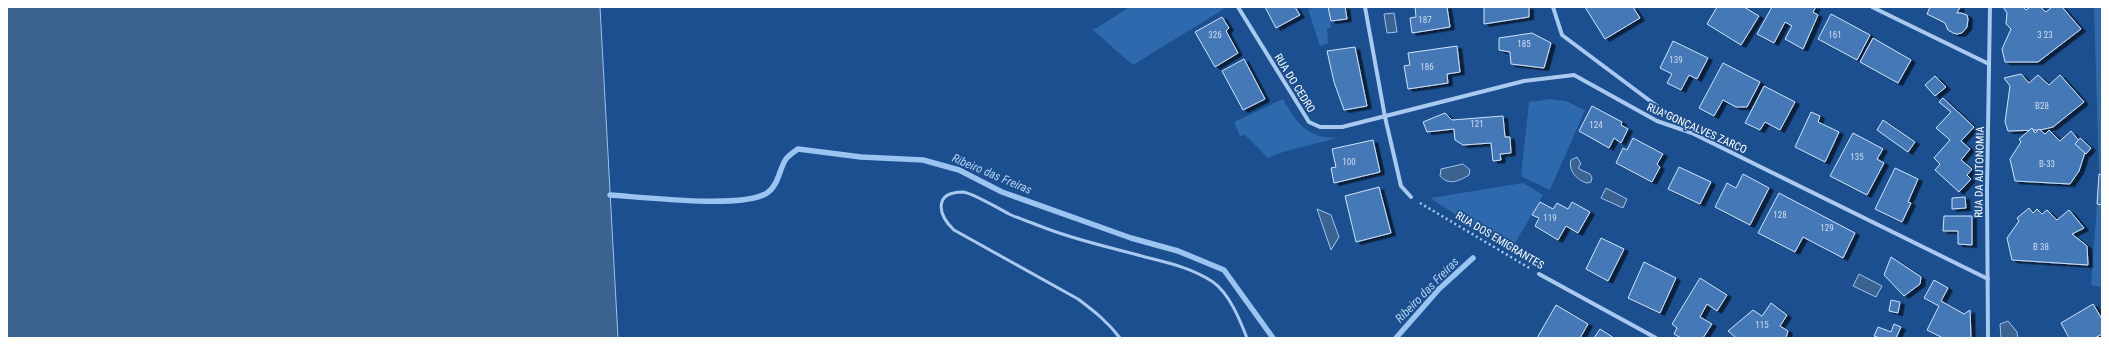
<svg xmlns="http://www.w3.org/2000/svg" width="2109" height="345" viewBox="0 0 2109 345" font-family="'Roboto Condensed',sans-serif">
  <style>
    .green { fill: #2e69ad }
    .water { fill: #3c6290; stroke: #9cc4f0 }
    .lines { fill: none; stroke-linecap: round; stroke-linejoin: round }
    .stream { stroke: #9cc4f0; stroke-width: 5.5 }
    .building { fill: #4478b7; stroke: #cfe3fa; filter: url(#shadow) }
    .path { stroke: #a9c9ee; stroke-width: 2.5; stroke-dasharray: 2 3; stroke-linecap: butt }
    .lane { stroke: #a9c9ee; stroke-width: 3 }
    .street { stroke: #a9c9ee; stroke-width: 4 }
    .labels { text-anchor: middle; stroke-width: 3.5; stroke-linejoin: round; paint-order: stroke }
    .number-label { font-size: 9px; fill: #d0dded }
    .street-label { font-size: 11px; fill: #fff; stroke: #1b4f8f }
    .water-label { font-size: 12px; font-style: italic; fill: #b5d3f5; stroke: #1b4f8f }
  </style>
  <defs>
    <filter id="shadow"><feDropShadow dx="4.5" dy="2.5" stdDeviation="0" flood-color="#0009"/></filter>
  </defs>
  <rect width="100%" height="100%" fill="#1b4f8f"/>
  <!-- green -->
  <g class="green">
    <polygon points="1130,7 1222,7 1224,9 1133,65 1093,30"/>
    <polygon points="1318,7 1328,7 1331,28 1327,29 1328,43 1320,46 1308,9"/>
    <polygon points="2094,7 2102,7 2102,175 2099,174"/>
    <path d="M1283 99C1297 123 1306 138 1337 138L1283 152 1268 158 1245 135 1240 136 1234 122Z"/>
    <polygon points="1550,99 1566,101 1585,110 1550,190 1521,176 1529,102"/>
    <polygon points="1523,183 1543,195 1511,250 1430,198"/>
    <polygon points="2097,204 2102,205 2102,287 2091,285"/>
  </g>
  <!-- water -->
  <g class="water">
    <polygon points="7,7 600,7 618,338 7,338"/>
    <polygon points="1394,13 1397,32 1387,33 1384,14"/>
    <path d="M1577 157 1581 164 1579 166V169L1590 174 1592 178 1591 182 1587 183C1577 180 1568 171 1571 160Z"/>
    <path d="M1463 164 1470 170 1469 175C1459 181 1449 186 1440 176L1441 169Z"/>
    <polygon points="1606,188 1627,199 1623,208 1601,198"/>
    <polygon points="1317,209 1331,215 1339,237 1331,250"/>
    <polygon points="1859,274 1882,286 1876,297 1853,286"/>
    <polygon points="2008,321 2017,332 2018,338 2001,338 2000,324"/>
  </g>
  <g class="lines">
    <!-- stream -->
    <g class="stream">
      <path d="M610 195C642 197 743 209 767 193 779 185 779 169 786 159 789 155 794 152 798 149L861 157 923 160 959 170 1002 192 1131 238 1178 251 1224 270 1273 338"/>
      <polyline points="1396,338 1439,289 1473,258"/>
    </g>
  </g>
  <!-- building -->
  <g class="building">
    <polygon points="1265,7 1295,7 1300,15 1276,28"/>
    <polygon points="1328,7 1345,7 1347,19 1331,21"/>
    <polygon points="1415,7 1447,7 1450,27 1412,33 1410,18 1416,17"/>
    <polygon points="1484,7 1529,7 1529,17 1484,24"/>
    <polygon points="1585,7 1633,7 1640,18 1605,39"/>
    <polygon points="1717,7 1744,7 1759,16 1741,45 1707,24"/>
    <polygon points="1772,7 1816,7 1813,12 1818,15 1803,49 1785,39 1792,26 1785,22 1774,43 1757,34"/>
    <polygon points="1930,7 1960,7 1957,13 1961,13 1967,15 1968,19 1967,27 1962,33 1957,34 1953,33 1948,30 1945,23 1927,14"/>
    <polygon points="2003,7 2023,7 2026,10 2030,7 2040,7 2046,12 2052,7 2062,7 2081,29 2038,62 2005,62 2002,49 2011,29 2006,24 2007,13"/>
    <polygon points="1831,14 1870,35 1857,60 1818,39"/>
    <polygon points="1222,17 1229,28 1226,31 1238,53 1215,67 1195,32"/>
    <polygon points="1532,33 1551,43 1544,68 1511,64 1510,52 1499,50 1499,38"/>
    <polygon points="1873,38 1911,60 1898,83 1860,62"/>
    <polygon points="1673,41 1708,58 1697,79 1689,75 1681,90 1667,83 1672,74 1660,68"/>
    <polygon points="1457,46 1460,72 1447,74 1448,83 1408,89 1404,66 1410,65 1408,53"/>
    <polygon points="1355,47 1367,106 1344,110 1334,82 1327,51"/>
    <polygon points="1244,59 1265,99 1243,110 1222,71"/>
    <polygon points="1723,63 1760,82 1747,107 1736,107 1723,100 1714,116 1699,108"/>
    <polygon points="2021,74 2029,83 2038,75 2049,85 2060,75 2084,102 2053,127 2040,130 2008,131 2005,122 2010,86 2004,78"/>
    <polygon points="1935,76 1946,87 1935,96 1925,85"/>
    <polygon points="1764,86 1795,102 1780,130 1765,122 1760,130 1745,123"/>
    <polygon points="1943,98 1974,127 1961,141 1970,149 1961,160 1972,169 1967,175 1971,179 1959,192 1935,170 1940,164 1934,158 1950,140 1936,128 1951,112 1939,102"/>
    <polygon points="1592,106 1622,122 1621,125 1628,129 1621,143 1614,138 1609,148 1579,131"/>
    <polygon points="1811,112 1820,116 1818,122 1839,132 1825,162 1795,147"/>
    <polygon points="1445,113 1452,120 1503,116 1505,137 1510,137 1511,153 1500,154 1501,160 1493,161 1491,143 1463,145 1455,140 1454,129 1427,132 1423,122"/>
    <polygon points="1883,120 1915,142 1908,152 1877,130"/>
    <polygon points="2032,128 2035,133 2039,129 2045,134 2049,130 2060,141 2071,131 2086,149 2079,171 2070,184 2015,181 2010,159 2021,142 2019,139"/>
    <polygon points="1853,133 1883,149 1877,159 1884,163 1867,195 1830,176"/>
    <polygon points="1633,138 1663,154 1657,164 1660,167 1652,182 1616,163 1623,148 1627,150"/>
    <polygon points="2080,138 2091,148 2086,154 2075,144"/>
    <polygon points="1373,140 1380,172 1334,183 1331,168 1336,167 1332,149"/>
    <polygon points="1679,167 1711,182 1700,204 1668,189"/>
    <polygon points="1895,168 1918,179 1908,202 1911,203 1902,222 1875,209"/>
    <polygon points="1743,174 1769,188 1750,225 1715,207 1727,183 1736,188"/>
    <polygon points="2099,174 2102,175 2102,205 2097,204"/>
    <polygon points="1379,187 1391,233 1356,242 1345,196"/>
    <polygon points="1779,193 1855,233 1843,258 1803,237 1795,252 1758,233"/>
    <polygon points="1965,197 1966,208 1952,209 1952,198"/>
    <polygon points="1540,202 1553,209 1557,203 1568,209 1572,202 1590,212 1578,233 1566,226 1558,240 1535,226 1539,218 1532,215"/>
    <polygon points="2029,208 2033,213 2037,209 2042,214 2047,210 2057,220 2069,210 2084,228 2072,234 2087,246 2088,265 2012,260 2007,238 2019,221 2017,218"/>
    <polygon points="1944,216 1972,216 1972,245 1958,244 1958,231 1943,231"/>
    <polygon points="1601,238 1624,249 1608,281 1586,269"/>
    <polygon points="1891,257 1921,277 1920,284 1904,296 1884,275"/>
    <polygon points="1644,262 1676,278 1660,313 1628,298"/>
    <polygon points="1700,278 1727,295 1717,311 1707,304 1700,317 1712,324 1703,338 1681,338 1674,334 1677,328 1672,324"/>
    <polygon points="1934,280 1948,288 1941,301 1964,314 1970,310 1971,338 1943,338 1927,330 1939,306 1924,298"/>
    <polygon points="1891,300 1900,302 1898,313 1889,311"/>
    <polygon points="1771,303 1787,315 1780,326 1788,331 1786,338 1736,338 1728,331 1753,310 1762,316"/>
    <polygon points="2093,304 2102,319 2102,334 2095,338 2069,338 2061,323"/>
    <polygon points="1556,305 1588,324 1580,338 1537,338"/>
    <polygon points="1894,324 1901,327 1896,338 1880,338 1874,336 1878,327 1891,332"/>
    <polygon points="1600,329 1614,338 1594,338"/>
  </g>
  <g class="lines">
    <!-- path -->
    <polyline class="path" points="1420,203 1531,269"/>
    <!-- lane -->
    <path class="lane" d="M1120 338C1108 322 1094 311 1078 299L954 230C937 214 934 192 963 192 972 193 1000 209 1009 214 1020 219 1030 222 1040 226 1074 240 1110 247 1145 257 1169 263 1192 268 1213 282 1229 293 1240 320 1247 338"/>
    <!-- street -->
    <g class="street">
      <polyline points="1238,7 1309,122 1320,127 1342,127 1524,81 1574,75 1657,121 1692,133 1988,279"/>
      <polyline points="1365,7 1385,117 1401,186 1411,197"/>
      <polyline points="1553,7 1562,35 1689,130"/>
      <polyline points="1872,7 1989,64"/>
      <polyline points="1539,274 1656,338"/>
      <polyline points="1988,338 1987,190 1990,7"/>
    </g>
  </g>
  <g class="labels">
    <!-- number labels -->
    <g class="number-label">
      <text x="1425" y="23">187</text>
      <text x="1215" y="38">326</text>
      <text x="1835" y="38">161</text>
      <text x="2045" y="38">3 23</text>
      <text x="1524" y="47">185</text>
      <text x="1676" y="63">139</text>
      <text x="1427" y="70">186</text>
      <text x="2042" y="109">B28</text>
      <text x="1477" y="127">121</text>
      <text x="1596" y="128">124</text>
      <text x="1857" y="160">135</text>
      <text x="1349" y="165">100</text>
      <text x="2047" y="167">B-33</text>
      <text x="1780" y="218">128</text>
      <text x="1550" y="221">119</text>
      <text x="1827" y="231">129</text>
      <text x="2041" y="250">B 38</text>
      <text x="1762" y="328">115</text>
    </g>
    <!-- street labels -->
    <g class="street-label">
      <text transform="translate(1295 83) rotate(58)" y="4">RUA DO CEDRO</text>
      <text transform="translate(1697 128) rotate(24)" y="4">RUA GONÇALVES ZARCO</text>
      <text transform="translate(1979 172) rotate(-89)" y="4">RUA DA AUTONOMIA</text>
      <text transform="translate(1500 240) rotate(31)" y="4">RUA DOS EMIGRANTES</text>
    </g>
    <!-- water labels -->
    <g class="water-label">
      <text transform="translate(992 174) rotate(23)" y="4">Ribeiro das Freiras</text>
      <text transform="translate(1427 290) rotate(-46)" y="4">Ribeiro das Freiras</text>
    </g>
  </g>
  <!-- border -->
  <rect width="2109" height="345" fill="none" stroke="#ffffff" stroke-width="16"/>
</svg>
